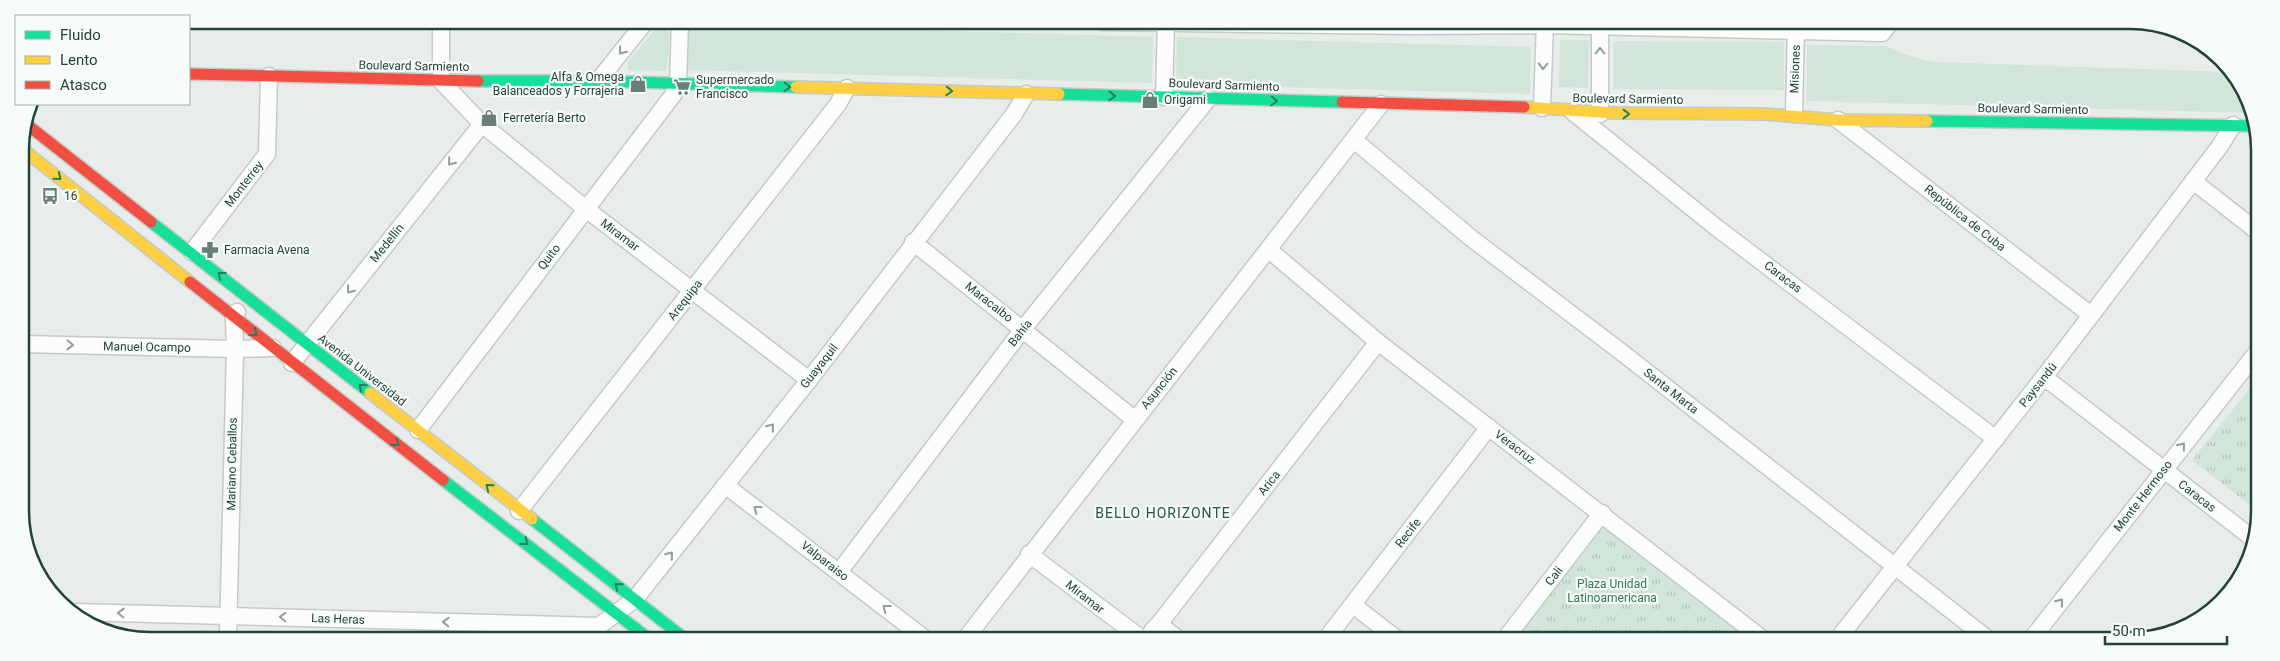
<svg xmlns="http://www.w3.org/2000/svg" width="2280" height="661" viewBox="0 0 2280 661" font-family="Roboto,sans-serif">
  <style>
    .green { fill: #d1e6d8 }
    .park { fill: url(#park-tufts) }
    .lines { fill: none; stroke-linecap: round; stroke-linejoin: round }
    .street-casing { stroke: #c5cac8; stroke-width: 19 }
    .fast-casing { stroke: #c3cbc8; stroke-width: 14 }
    .slow-casing { stroke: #c3cbc8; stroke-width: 14 }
    .jam-casing { stroke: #c3cbc8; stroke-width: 14 }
    .street { stroke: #fcfcfc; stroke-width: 16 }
    .fast { stroke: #16e098; stroke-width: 11 }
    .slow { stroke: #ffcf43; stroke-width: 11 }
    .jam { stroke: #f24e42; stroke-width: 11 }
    .oneway { stroke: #909f9b }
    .oneway2 { stroke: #1e8160 }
    .labels { text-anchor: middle; stroke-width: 4.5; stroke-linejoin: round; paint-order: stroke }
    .street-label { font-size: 12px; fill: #24423a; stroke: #f7fbf9 }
    .poi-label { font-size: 12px; fill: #24423a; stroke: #f7fbf9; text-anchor: start }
    .park-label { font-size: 12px; fill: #2d7a4b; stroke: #f7fbf9 }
    .neighbourhood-label { font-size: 14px; letter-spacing: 1px; fill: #1f5548; stroke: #f7fbf9 }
    .rim { fill: none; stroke: #24423a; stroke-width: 2.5 }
  </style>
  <defs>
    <pattern id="park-tufts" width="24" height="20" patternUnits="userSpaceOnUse" patternTransform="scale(1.25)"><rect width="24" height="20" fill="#d1e6d8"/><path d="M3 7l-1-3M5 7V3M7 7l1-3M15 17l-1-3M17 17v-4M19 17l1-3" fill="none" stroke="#b3c6ba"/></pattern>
  </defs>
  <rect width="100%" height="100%" fill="#e8edeb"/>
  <!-- green -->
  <g class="green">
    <polygon points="689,23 1153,37 1152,83 687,70"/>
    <polygon points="656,28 667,29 670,33 667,70 665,71 628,70 628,62"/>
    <polygon points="1177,37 1531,47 1530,94 1176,84"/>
    <polygon points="1560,40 1589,40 1588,88 1559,87"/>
    <polygon points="1613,41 1784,42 1784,90 1613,89"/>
    <polygon points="1807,45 1885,46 1916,58 1935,62 2229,72 2252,113 1807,101"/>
  </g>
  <!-- park -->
  <g class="park">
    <polygon points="2256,381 2256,510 2192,460"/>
    <polygon points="1606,526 1753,640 1515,639 1599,528"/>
  </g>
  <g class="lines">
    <!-- street casing -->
    <g class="street-casing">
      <g id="street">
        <polyline points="441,21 441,81 482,124 586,209 809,380"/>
        <polyline points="1103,22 1413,26 1545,25 1882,33 1889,24"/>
        <polyline points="598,81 646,21"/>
        <polyline points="1164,97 1166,22"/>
        <polyline points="1542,108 1545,23"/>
        <polyline points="1573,112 1717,228 1996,439"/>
        <polyline points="1600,114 1600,23"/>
        <polyline points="1794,114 1796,24"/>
        <polyline points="1838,120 2091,315"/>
        <polyline points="1354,140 1471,238 1620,351 1989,640"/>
        <polyline points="2193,181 2257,231"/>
        <polyline points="913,242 1134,419"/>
        <polyline points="1269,250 1378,342 1764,640"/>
        <polyline points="192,252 267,154 269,76"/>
        <polyline points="21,344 235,349 273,348"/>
        <polyline points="292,363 482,124"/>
        <polyline points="2044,377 2256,541"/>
        <polyline points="418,430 673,95 678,84 680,21"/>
        <polyline points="725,485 924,638"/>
        <polyline points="519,511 838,104 847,88"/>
        <polyline points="1029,554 1142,639"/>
        <polyline points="839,572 1023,329 1208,99"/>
        <polyline points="1353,605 1397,639"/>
        <polyline points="76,612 599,626"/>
        <polyline points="1159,624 1378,342"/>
        <polyline points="599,626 635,599 809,380 1014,114 1026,94"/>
        <polyline points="1152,631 1159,624 1178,639"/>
        <polyline points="228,637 235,349 234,317 237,312"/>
        <polyline points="966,638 1381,104"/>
        <polyline points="1326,639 1489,427"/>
        <polyline points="1505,639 1602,513"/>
        <polyline points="1837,640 2044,377 2220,146 2233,125"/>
        <polyline points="2030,641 2257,352"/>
      </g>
    </g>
    <!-- fast casing -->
    <g class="fast-casing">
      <g id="fast">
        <polyline points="478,81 598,81 796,87"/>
        <polyline points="1059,94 1342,102"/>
        <polyline points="1927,121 2258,126"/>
        <polyline points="151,222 370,393"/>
        <polyline points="443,480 648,638"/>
        <polyline points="532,519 684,638"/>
      </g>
    </g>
    <!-- slow casing -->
    <g class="slow-casing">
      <g id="slow">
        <polyline points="796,87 1059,94"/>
        <polyline points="1524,107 1616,113 1764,114 1838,120 1927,121"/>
        <polyline points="20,147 190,282"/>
        <polyline points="370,393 532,519"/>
      </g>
    </g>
    <!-- jam casing -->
    <g class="jam-casing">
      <g id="jam">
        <polyline points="189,74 478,81"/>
        <polyline points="1342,102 1524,107"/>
        <polyline points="25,123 151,222"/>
        <polyline points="190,282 443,480"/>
      </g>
    </g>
    <!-- street -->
    <use href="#street" class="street"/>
    <!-- fast -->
    <use href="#fast" class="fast"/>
    <!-- slow -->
    <use href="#slow" class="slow"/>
    <!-- jam -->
    <use href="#jam" class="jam"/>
  </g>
  <!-- one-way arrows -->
  <defs><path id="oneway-chevron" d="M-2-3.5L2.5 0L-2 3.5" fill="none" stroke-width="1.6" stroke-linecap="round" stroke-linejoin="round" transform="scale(1.25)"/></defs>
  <g class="oneway">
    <use href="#oneway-chevron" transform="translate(622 51) rotate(128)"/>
    <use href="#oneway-chevron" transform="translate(1600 51) rotate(-90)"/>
    <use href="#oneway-chevron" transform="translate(1543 66) rotate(92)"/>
    <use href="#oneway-chevron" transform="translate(451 162) rotate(129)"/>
    <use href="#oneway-chevron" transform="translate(350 290) rotate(129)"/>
    <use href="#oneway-chevron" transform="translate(70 345) rotate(1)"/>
    <use href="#oneway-chevron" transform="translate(771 427) rotate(-52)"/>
    <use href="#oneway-chevron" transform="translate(2182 446) rotate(-52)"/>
    <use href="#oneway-chevron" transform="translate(757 509) rotate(-143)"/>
    <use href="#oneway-chevron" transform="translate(670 555) rotate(-52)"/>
    <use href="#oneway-chevron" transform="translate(2060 602) rotate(-52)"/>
    <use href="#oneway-chevron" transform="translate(886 608) rotate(-142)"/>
    <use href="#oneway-chevron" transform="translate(121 613) rotate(-179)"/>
    <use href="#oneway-chevron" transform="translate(283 617) rotate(-178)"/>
    <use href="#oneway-chevron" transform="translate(446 622) rotate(-178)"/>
  </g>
  <g class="oneway2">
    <use href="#oneway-chevron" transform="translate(787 87) rotate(2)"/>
    <use href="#oneway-chevron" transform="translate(949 91) rotate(2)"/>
    <use href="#oneway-chevron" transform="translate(1112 96) rotate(2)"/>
    <use href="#oneway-chevron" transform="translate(1274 101) rotate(2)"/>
    <use href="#oneway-chevron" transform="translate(1626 114)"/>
    <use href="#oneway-chevron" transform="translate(58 177) rotate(39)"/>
    <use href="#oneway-chevron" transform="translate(221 275) rotate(-142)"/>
    <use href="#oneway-chevron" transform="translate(254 333) rotate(38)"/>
    <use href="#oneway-chevron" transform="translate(362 387) rotate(-142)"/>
    <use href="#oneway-chevron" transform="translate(396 443) rotate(38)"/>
    <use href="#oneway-chevron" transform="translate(489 487) rotate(-141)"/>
    <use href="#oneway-chevron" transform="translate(525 542) rotate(38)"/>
    <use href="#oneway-chevron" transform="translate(618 586) rotate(-141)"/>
  </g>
  <!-- icons -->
  <defs>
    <g id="shop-bare" transform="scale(1.35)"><path d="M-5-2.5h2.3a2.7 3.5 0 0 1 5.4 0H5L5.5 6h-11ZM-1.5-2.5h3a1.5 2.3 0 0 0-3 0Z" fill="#697e78" stroke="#f7fbf9" stroke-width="2.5" paint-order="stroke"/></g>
    <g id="supermarket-bare" transform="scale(1.35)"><path d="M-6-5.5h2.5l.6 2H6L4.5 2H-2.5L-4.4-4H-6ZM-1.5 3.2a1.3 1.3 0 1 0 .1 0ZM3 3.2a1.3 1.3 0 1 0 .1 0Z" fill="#697e78" stroke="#f7fbf9" stroke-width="2.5" paint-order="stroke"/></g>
    <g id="bus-bare" transform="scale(1.35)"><path d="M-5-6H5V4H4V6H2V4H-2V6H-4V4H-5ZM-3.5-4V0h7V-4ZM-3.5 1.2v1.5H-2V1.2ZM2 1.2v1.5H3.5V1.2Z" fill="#697e78" stroke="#f7fbf9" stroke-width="2.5" paint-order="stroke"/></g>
    <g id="pharmacy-bare" transform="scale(1.35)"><path d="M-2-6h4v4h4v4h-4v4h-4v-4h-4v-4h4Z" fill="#697e78" stroke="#f7fbf9" stroke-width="2.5" paint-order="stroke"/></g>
  </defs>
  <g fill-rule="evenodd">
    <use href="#shop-bare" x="638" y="84"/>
    <use href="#supermarket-bare" x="682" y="87"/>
    <use href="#shop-bare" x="1150" y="100"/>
    <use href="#shop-bare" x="489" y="118"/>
    <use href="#bus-bare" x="50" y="196"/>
    <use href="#pharmacy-bare" x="210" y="250"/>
  </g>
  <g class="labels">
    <!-- street labels -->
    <g class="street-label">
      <text transform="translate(414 66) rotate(1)" y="4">Boulevard Sarmiento</text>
      <text transform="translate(1795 69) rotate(-88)" y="4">Misiones</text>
      <text transform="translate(1224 85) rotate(2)" y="4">Boulevard Sarmiento</text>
      <text transform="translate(1628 99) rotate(1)" y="4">Boulevard Sarmiento</text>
      <text transform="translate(2033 109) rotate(1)" y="4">Boulevard Sarmiento</text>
      <text transform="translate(244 184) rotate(-52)" y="4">Monterrey</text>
      <text transform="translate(1965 218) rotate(38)" y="4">República de Cuba</text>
      <text transform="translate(620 235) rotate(37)" y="4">Miramar</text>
      <text transform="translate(387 243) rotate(-51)" y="4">Medellín</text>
      <text transform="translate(549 257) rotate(-53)" y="4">Quito</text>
      <text transform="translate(1783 277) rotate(37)" y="4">Caracas</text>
      <text transform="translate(685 300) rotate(-52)" y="4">Arequipa</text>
      <text transform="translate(989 302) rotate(38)" y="4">Maracaibo</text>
      <text transform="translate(1020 333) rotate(-52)" y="4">Bahía</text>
      <text transform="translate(147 347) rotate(1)" y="4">Manuel Ocampo</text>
      <text transform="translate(819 366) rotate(-52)" y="4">Guayaquil</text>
      <text transform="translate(362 370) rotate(38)" y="4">Avenida Universidad</text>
      <text transform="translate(2038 385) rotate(-52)" y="4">Paysandú</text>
      <text transform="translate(1159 388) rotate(-51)" y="4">Asunción</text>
      <text transform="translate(1671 391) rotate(38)" y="4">Santa Marta</text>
      <text transform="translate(1515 447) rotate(37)" y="4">Veracruz</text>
      <text transform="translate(232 464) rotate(-89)" y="4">Mariano Ceballos</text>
      <text transform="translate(1269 483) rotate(-52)" y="4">Arica</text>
      <text transform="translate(2143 496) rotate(-52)" y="4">Monte Hermoso</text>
      <text transform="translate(2197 496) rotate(38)" y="4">Caracas</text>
      <text transform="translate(1408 533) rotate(-52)" y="4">Recife</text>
      <text transform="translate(825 561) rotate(38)" y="4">Valparaiso</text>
      <text transform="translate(1554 576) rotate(-53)" y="4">Cali</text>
      <text transform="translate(1085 597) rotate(38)" y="4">Miramar</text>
      <text transform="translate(338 619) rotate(2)" y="4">Las Heras</text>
    </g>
    <!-- poi labels -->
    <g class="poi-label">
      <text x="624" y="81" text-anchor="end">Alfa &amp; Omega<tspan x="624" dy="14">Balanceados y Forrajeria</tspan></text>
      <text x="696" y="84">Supermercado<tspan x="696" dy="14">Francisco</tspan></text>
      <text x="1164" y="104">Origami</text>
      <text x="503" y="122">Ferretería Berto</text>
      <text x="64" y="200">16</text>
      <text x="224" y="254">Farmacia Avena</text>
    </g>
    <!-- park labels -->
    <g class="park-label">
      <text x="1612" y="588">Plaza Unidad<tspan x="1612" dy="14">Latinoamericana</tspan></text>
    </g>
    <!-- neighbourhood labels -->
    <g class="neighbourhood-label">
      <text x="1163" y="518">BELLO HORIZONTE</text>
    </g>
  </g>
  <!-- crop -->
  <path d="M0 0H2280V661H0ZM150 29H2130A121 121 0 0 1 2251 150V511A121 121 0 0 1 2130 632H150A121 121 0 0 1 29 511V150A121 121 0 0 1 150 29Z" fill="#f7fbf9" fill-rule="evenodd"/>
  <path class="rim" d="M150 29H2130A121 121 0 0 1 2251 150V511A121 121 0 0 1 2130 632H150A121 121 0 0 1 29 511V150A121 121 0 0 1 150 29Z"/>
  <!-- legend -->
  <rect x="15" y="15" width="175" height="90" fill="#f7fbf9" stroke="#a3b1ad"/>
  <rect x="25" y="31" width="25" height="8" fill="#16e098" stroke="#a3b1ad"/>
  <text x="60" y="40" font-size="15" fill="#24423a">Fluido</text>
  <rect x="25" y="56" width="25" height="8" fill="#ffcf43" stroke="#a3b1ad"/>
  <text x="60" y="65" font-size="15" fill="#24423a">Lento</text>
  <rect x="25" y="81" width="25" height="8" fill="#f24e42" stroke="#a3b1ad"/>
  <text x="60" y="90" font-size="15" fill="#24423a">Atasco</text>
  <!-- scale -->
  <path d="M2105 636v8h122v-8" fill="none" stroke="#24423a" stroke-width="2.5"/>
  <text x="2112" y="636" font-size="15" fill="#24423a" stroke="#f7fbf9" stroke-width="4" paint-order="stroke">50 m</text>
</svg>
